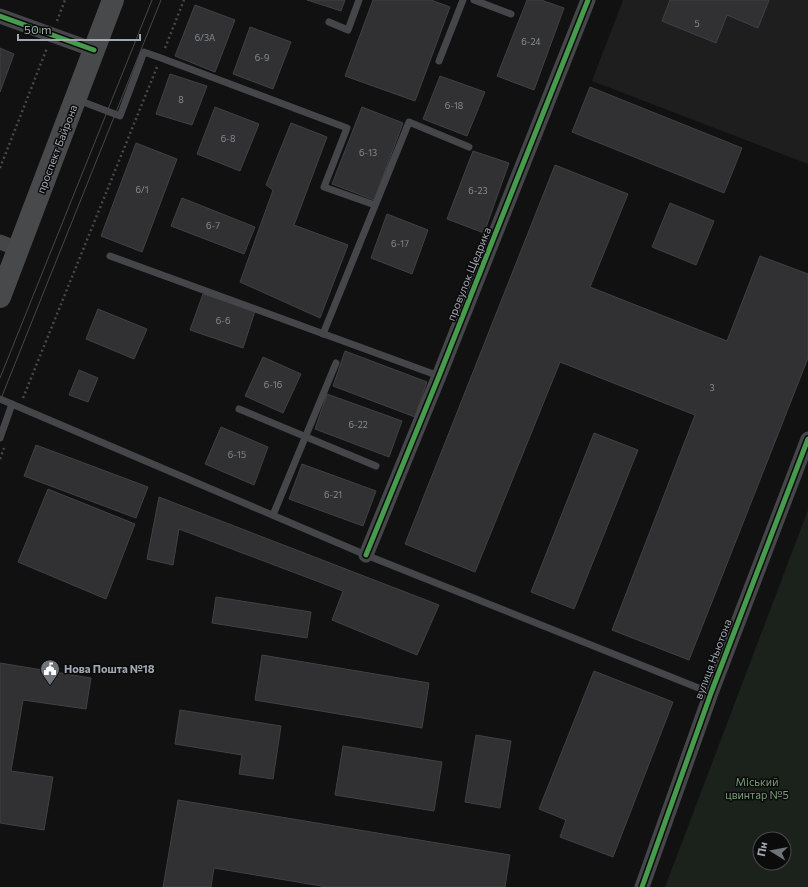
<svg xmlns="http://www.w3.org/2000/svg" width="808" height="887" viewBox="0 0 808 887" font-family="Commissioner,sans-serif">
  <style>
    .built { fill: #1e1e1f }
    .green { fill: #1b211b; fill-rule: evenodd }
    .building { fill: #313133; stroke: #404144 }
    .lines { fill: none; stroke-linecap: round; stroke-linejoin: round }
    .path { stroke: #47484b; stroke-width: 2.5; stroke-dasharray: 2 3; stroke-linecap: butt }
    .service { stroke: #454649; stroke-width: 7 }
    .minor { stroke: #454649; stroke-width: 15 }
    .primary { stroke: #47494b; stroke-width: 22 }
    .tram { stroke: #464749; stroke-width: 1 }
    .cycleway-casing { stroke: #0b0b0c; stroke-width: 8 }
    .cycleway { stroke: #469c4c; stroke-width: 5 }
    .labels { text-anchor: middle; stroke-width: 3; stroke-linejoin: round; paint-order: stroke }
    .number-label { font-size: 9px; fill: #868a92 }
    .street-label { font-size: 11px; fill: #a2a8b2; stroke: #0b0b0c }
    .poi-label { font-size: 11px; font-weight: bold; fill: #a2a8b2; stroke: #0b0b0c; text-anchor: start }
    .park-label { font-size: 11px; fill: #7a9d79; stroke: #0b0b0c }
  </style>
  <rect width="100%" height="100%" fill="#111"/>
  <!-- built -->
  <polygon class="built" points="623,0 808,0 808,164 592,81"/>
  <!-- green -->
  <path class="green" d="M808 510V887H665ZM760 839H784V863H760Z"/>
  <!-- building -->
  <g class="building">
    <polygon points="307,0 345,0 341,11"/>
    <polygon points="373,0 431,0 450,7 415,101 345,76"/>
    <polygon points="527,0 541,0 564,8 534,90 497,76"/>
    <polygon points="670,0 769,0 758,28 727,15 716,43 662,21"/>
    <polygon points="195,5 235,20 215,72 175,56"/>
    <polygon points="250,27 291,42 273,89 233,74"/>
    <polygon points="0,48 14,54 0,92"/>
    <polygon points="170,74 207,86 192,125 156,114"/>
    <polygon points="440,76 485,92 467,136 423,119"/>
    <polygon points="590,87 742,148 724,193 572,132"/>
    <polygon points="215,107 259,124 240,171 197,154"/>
    <polygon points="362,107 403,123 374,200 332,184"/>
    <polygon points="291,123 327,137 294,225 348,245 320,318 240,282 273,190 266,185"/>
    <polygon points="136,143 177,159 142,252 101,236"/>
    <polygon points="473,151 509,163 484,233 447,219"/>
    <polygon points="555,165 628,194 590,287 727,341 760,256 808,274 808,358 689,660 612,630 695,415 560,362 475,572 405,544"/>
    <polygon points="182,198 255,227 244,254 171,226"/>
    <polygon points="670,203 714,221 696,265 652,247"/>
    <polygon points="387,214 428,230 412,274 371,258"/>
    <polygon points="203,294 255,311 243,348 190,330"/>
    <polygon points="98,309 147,329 134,359 86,339"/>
    <polygon points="345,351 427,382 415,417 333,386"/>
    <polygon points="263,357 301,374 283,413 245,396"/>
    <polygon points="79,370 98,378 88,402 69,395"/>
    <polygon points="327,394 402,421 389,457 315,429"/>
    <polygon points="221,427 268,447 254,485 205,464"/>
    <polygon points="594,433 638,450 574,609 531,592"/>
    <polygon points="36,445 148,487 136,518 24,476"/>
    <polygon points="302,464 376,491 363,526 289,499"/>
    <polygon points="48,489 135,524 106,599 18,562"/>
    <polygon points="159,497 439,605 417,655 332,620 343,591 179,529 173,565 147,559"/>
    <polygon points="216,597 311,612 307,638 212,623"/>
    <polygon points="262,655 429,683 422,728 255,700"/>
    <polygon points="0,663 91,678 86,709 23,700 11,771 53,777 44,830 0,823"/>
    <polygon points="594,671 673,702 613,857 560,837 566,820 539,809"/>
    <polygon points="180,710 281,726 273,779 239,774 242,755 175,744"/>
    <polygon points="476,735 511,741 500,808 465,802"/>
    <polygon points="343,746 442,762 434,811 335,795"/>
    <polygon points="178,800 510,855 505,887 327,887 214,868 211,887 163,887"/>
  </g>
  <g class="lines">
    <!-- path -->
    <g class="path">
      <polyline points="57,21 65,0"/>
      <polyline points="165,48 184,0"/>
      <polyline points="0,168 47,48"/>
      <polyline points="23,398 157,67"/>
      <polyline points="0,459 4,448"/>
    </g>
    <!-- service -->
    <g class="service">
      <polyline points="474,0 511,14"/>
      <polyline points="329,22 348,30 359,0"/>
      <polyline points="439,61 463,0"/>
      <polyline points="78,100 120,116 144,52 161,58 347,128 324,187 375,205"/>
      <polyline points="110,256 439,376"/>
      <polyline points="323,334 409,122 469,147"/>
      <polyline points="0,399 366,555 711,693"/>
      <polyline points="239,409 376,466"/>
      <polyline points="0,438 12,404"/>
      <polyline points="273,515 336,363"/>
    </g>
    <!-- minor -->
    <g class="minor">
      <polyline points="0,16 94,50"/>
      <polyline points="0,242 18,249"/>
      <polyline points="366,555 439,376 588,0"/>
      <polyline points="642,887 711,693 808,439"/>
    </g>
    <!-- primary -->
    <polyline class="primary" points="0,297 113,0"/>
    <!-- tram -->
    <g class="tram">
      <polyline points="0,378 152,0"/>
      <polyline points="0,401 161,0"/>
    </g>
    <!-- cycleway casing -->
    <g class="cycleway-casing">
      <g id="cycleway">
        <polyline points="0,16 94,50"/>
        <polyline points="366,555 439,376 588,0"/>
        <polyline points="642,887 711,693 808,439"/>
      </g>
    </g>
    <!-- cycleway -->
    <use href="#cycleway" class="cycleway"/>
  </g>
  <!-- icons -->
  <defs>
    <g id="civic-pin" transform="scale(1)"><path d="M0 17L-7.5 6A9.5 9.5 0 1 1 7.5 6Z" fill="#6f737a" stroke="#0b0b0c"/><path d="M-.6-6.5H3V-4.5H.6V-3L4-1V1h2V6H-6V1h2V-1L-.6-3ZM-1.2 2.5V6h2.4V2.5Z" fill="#fff"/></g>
  </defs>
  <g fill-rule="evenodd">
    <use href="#civic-pin" x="50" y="669"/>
  </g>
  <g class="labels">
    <!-- number labels -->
    <g class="number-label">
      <text x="697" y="27">5</text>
      <text x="205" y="41">6/3А</text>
      <text x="531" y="45">6-24</text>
      <text x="262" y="61">6-9</text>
      <text x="181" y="103">8</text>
      <text x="454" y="109">6-18</text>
      <text x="228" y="142">6-8</text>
      <text x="368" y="156">6-13</text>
      <text x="142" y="193">6/1</text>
      <text x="478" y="194">6-23</text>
      <text x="213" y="229">6-7</text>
      <text x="400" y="247">6-17</text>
      <text x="223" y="324">6-6</text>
      <text x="273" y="388">6-16</text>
      <text x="712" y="391">3</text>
      <text x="358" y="428">6-22</text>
      <text x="237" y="458">6-15</text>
      <text x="333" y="498">6-21</text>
    </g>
    <!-- street labels -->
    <g class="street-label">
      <text transform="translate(57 149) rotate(-69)" y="4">проспект Байрона</text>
      <text transform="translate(469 274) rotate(-68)" y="4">провулок Щедрика</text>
      <text transform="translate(713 659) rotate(-69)" y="4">вулиця Ньютона</text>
    </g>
    <!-- poi labels -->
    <g class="poi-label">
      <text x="64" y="673">Нова Пошта №18</text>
    </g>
    <!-- park labels -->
    <g class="park-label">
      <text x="757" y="786">Міський<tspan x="757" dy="13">цвинтар №5</tspan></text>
    </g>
  </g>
  <!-- north arrow -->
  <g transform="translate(772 851) rotate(281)"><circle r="19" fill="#0b0b0c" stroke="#474a4e"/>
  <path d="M0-3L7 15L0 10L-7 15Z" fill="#6f737a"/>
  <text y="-6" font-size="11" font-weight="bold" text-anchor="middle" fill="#a2a8b2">Пн</text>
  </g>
  <!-- scale -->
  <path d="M18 34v6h122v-6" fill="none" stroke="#a2a8b2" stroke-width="2"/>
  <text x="24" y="34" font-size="12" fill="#a2a8b2" stroke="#0b0b0c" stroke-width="3" paint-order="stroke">50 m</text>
</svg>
